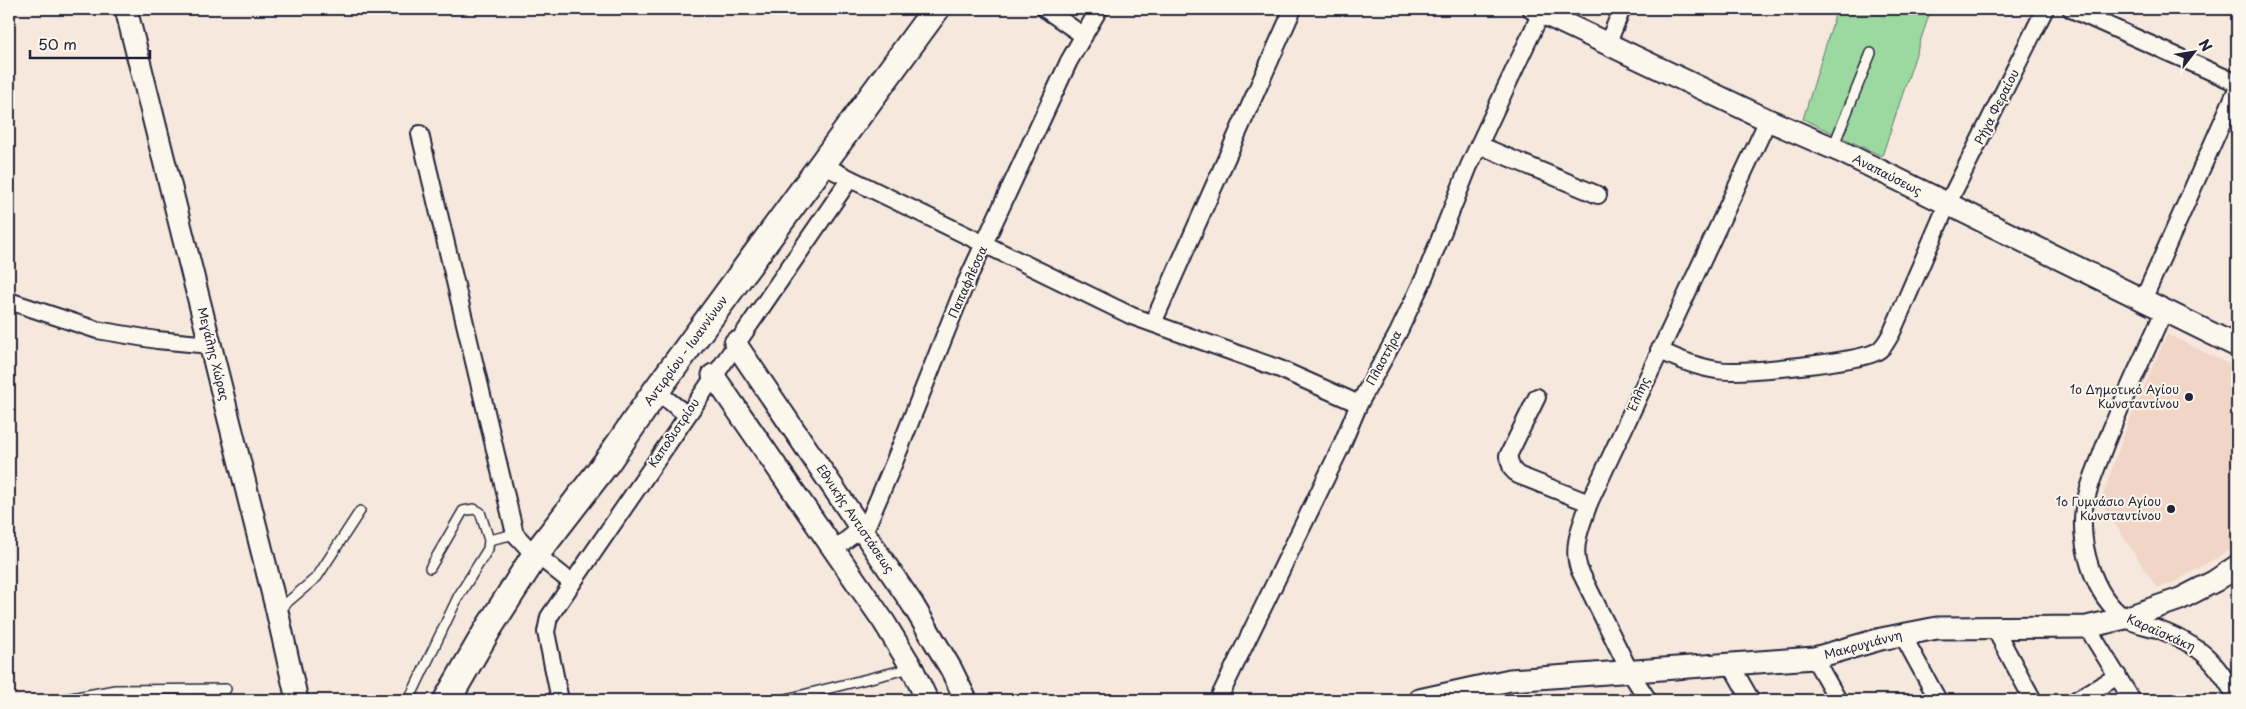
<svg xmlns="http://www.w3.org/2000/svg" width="2246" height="709" viewBox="0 0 2246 709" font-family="'Playpen Sans',sans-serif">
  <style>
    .built { fill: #f1d6c8 }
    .green { fill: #9cd9a1; stroke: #5f7e6e }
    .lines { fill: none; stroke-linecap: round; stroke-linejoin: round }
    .service-casing { stroke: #22223b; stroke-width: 12 }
    .minor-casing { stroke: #22223b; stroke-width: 20 }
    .tertiary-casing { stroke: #22223b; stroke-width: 25 }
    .primary-casing { stroke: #22223b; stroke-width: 30 }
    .service { stroke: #fbf7ec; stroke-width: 9 }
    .minor { stroke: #fbf7ec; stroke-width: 16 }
    .tertiary { stroke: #fbf7ec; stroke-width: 21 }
    .primary { stroke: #fbf7ec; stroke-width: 26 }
    .poi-dot { fill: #22223b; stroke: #fbf7ec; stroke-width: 2 }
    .labels { text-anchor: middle; stroke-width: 4; stroke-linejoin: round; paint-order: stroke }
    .street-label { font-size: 12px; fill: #22223b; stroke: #fbf7ec }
    .poi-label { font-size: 12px; fill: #22223b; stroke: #fbf7ec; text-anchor: end }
  </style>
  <rect width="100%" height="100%" fill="#f6e8dc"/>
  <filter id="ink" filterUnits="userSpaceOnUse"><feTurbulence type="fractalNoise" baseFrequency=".02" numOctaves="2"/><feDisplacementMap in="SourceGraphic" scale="10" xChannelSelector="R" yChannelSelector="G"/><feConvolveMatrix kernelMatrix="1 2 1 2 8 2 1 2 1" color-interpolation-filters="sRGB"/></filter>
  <g filter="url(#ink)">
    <!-- built -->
    <polygon class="built" points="2167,334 2237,368 2237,546 2175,582 2157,588 2109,515 2103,504 2103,494 2127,426"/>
    <!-- green -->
    <polygon class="green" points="1837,9 1931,9 1882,156 1803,119"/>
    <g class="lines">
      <!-- service casing -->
      <g class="service-casing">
        <g id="service">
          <polyline points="1833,147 1871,53"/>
          <polyline points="489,540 515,534"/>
          <polyline points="277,611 317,577 360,511"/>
          <polyline points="60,700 115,690 226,689"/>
          <polyline points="409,700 458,597 488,549 489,540 480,512 474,509 463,511 430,568"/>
          <polyline points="782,700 911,668"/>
        </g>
      </g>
      <!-- minor casing -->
      <g class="minor-casing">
        <g id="minor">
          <polyline points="1045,9 1084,36"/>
          <polyline points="2071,9 2237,83"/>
          <polyline points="1607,45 1622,9"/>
          <polyline points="420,134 515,534 527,547 572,583"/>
          <polyline points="1479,145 1598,195"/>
          <polyline points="822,165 1132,316 1280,369 1359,404"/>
          <polyline points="2143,300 2237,89"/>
          <polyline points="9,301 97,330 157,340 211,345"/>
          <path d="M2164 311C2142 361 2117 410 2099 461 2093 476 2087 492 2084 508 2079 544 2093 596 2125 618 2133 624 2147 626 2157 629 2200 645 2215 659 2237 699"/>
          <polyline points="1153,323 1293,9"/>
          <path d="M1659 350C1677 359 1696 367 1717 370 1740 374 1856 362 1876 352 1884 348 1888 339 1892 332L1947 205 2045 9"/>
          <polyline points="656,391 686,414"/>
          <polyline points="1537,397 1508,456 1512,469 1518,475 1589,503"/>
          <polyline points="835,549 868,523 893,465 964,287 1069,61 1099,9"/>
          <polyline points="2087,627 2132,700"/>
          <polyline points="1995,629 2033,700"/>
          <polyline points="1902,634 1938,700"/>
          <polyline points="1814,658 1838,700"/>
          <polyline points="1731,665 1751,700"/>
          <polyline points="560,700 546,632 549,617 849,180"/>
          <polyline points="1218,700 1340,449 1359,404 1398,333 1425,276 1469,166 1541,13"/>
          <path d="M1648 700 1630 672 1579 569C1571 546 1582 524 1589 503L1768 120"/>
          <polyline points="2076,700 2118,676"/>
        </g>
      </g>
      <!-- tertiary casing -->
      <g class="tertiary-casing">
        <g id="tertiary">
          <polyline points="126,9 277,611 297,700"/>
          <polyline points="1534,9 1768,120 1842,152 2237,346"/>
          <polyline points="735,343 913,605 951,669 966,700"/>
          <polyline points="713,375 884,622 912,668 927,700"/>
          <polyline points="1419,700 1510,680 1814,658 1881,639 1937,628 2087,627 2125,618 2180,599 2215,581 2237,566"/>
        </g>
      </g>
      <!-- primary casing -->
      <g class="primary-casing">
        <polyline id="primary" points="447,700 488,629 536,554 607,462 656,391 936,9"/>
      </g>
      <!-- service -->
      <use href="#service" class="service"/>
      <!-- minor -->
      <use href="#minor" class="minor"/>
      <!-- tertiary -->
      <use href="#tertiary" class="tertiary"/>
      <!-- primary -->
      <use href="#primary" class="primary"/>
    </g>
  </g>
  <!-- markers -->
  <g class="poi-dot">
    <circle cx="2189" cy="397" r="5"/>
    <circle cx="2171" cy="509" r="5"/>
  </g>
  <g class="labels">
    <!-- street labels -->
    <g class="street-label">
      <text transform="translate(1997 107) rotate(-63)" y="4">Ρήγα Φεραίου</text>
      <text transform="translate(1887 175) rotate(27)" y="4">Αναπαύσεως</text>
      <text transform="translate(968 282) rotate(-66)" y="4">Παπαφλέσσα</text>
      <text transform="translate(686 351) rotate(-54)" y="4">Αντιρρίου - Ιωαννίνων</text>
      <text transform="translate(213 354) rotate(76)" y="4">Μεγάλης Χώρας</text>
      <text transform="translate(1384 358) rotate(-62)" y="4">Πλαστήρα</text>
      <text transform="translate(1639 394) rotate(-66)" y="4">Έλλης</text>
      <text transform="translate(674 433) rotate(-56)" y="4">Καποδιστρίου</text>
      <text transform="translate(855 519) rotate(56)" y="4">Εθνικής Αντιστάσεως</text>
      <text transform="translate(2161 633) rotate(24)" y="4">Καραϊσκάκη</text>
      <text transform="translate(1863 645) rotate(-15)" y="4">Μακρυγιάννη</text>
    </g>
    <!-- poi labels -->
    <g class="poi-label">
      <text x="2179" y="394">1ο Δημοτικό Αγίου<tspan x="2179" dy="14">Κωνσταντίνου</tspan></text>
      <text x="2161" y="506">1ο Γυμνάσιο Αγίου<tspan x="2161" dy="14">Κωνσταντίνου</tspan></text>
    </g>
  </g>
  <!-- margin -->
  <rect width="2246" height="709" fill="none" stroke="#fbf7ec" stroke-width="30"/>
  <rect x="15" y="15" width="2216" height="679" fill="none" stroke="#22223b" stroke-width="2" filter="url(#ink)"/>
  <!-- north arrow -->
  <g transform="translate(2194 52) rotate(59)" stroke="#fbf7ec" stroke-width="4" paint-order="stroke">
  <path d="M0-4L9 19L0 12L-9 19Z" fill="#22223b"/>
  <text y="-8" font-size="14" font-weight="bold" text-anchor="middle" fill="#22223b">N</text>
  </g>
  <!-- scale -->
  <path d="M30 50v8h120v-8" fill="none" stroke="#22223b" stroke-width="2.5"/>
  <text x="38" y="50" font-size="15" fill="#22223b" stroke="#fbf7ec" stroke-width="4" paint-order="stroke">50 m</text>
</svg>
